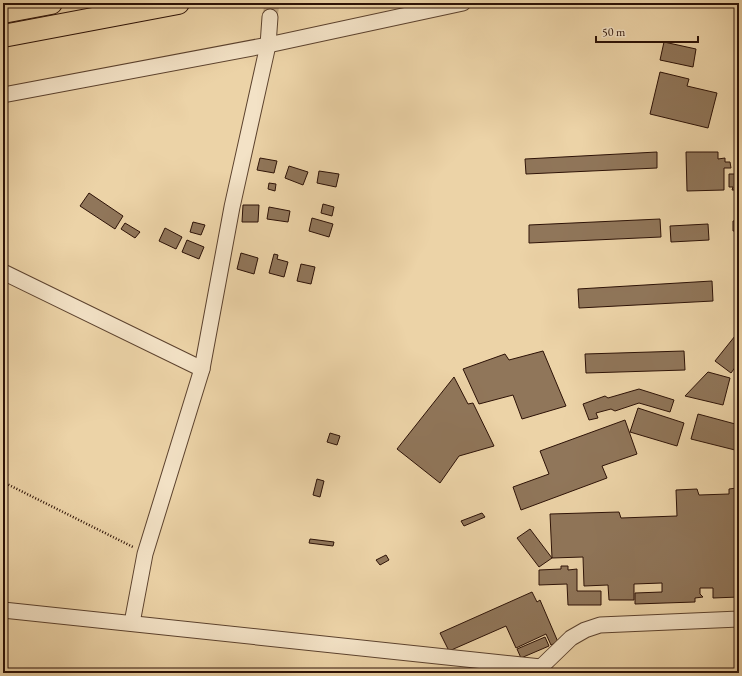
<svg xmlns="http://www.w3.org/2000/svg" width="742" height="676" viewBox="0 0 742 676" font-family="'EB Garamond',serif">
  <style>
    .building { fill: #90765a; stroke: #2c1106 }
    .lines { fill: none; stroke-linecap: round; stroke-linejoin: round }
    .minor-tunnel { stroke: #c6ac87; stroke-width: 15; stroke-dasharray: 15 8; stroke-linecap: butt }
    .minor-casing { stroke: #5c422e; stroke-width: 17 }
    .highway-casing { stroke: #2c1106; stroke-width: 24 }
    .path { stroke: #2c1106; stroke-width: 2.5; stroke-dasharray: 1 2; stroke-linecap: butt }
    .minor { stroke: #f3e2c6; stroke-width: 15 }
    .highway { stroke: #ecd3a7; stroke-width: 22 }
  </style>
  <rect width="100%" height="100%" fill="#ecd3a7"/>
  <filter id="stains"><feTurbulence type="fractalNoise" baseFrequency=".005" numOctaves="4"/><feColorMatrix values="0 0 0 0 .2 0 0 0 0 .09 0 0 0 0 .02 0 0 0 .5 -.17"/></filter>
  <radialGradient id="worn" r=".72"><stop offset=".6" stop-color="#630" stop-opacity="0"/><stop offset="1" stop-color="#630" stop-opacity=".3"/></radialGradient>
  <!-- building -->
  <g class="building">
    <polygon points="664,42 696,49 693,67 660,60"/>
    <polygon points="660,72 689,79 687,86 717,93 708,128 650,114"/>
    <polygon points="657,152 657,168 526,174 525,159"/>
    <polygon points="686,152 718,152 718,159 725,158 725,162 730,162 731,168 724,168 724,190 687,191"/>
    <polygon points="260,158 277,161 274,173 257,170"/>
    <polygon points="289,166 308,172 303,185 285,178"/>
    <polygon points="319,171 339,174 336,187 317,183"/>
    <polygon points="729,174 735,174 735,179 739,179 739,190 732,190 733,187 729,187"/>
    <polygon points="269,183 276,184 275,191 268,189"/>
    <polygon points="89,193 123,216 115,229 80,206"/>
    <polygon points="323,204 334,207 332,216 321,213"/>
    <polygon points="243,205 259,205 258,222 242,222"/>
    <polygon points="269,207 290,211 288,222 267,219"/>
    <polygon points="312,218 333,224 329,237 309,231"/>
    <polygon points="660,219 661,237 529,243 529,225"/>
    <polygon points="739,220 739,231 733,231 733,221"/>
    <polygon points="193,222 205,225 201,235 190,232"/>
    <polygon points="125,223 140,232 135,238 121,229"/>
    <polygon points="708,224 709,240 671,242 670,226"/>
    <polygon points="165,228 182,237 176,249 159,241"/>
    <polygon points="187,240 204,247 199,259 182,252"/>
    <polygon points="241,253 258,258 254,274 237,269"/>
    <polygon points="274,254 278,255 277,259 288,262 284,277 269,273"/>
    <polygon points="301,264 315,267 311,284 297,281"/>
    <polygon points="712,281 713,301 579,308 578,289"/>
    <polygon points="739,331 739,362 731,373 715,361"/>
    <polygon points="543,351 566,406 522,419 513,395 479,404 463,369 505,354 509,360"/>
    <polygon points="684,351 685,370 586,373 585,354"/>
    <polygon points="708,372 730,378 723,405 685,396"/>
    <polygon points="454,377 468,404 473,403 494,446 459,456 440,483 397,449"/>
    <polygon points="639,389 674,400 670,412 639,403 615,411 611,409 596,413 598,418 589,420 583,404 605,396 608,398"/>
    <polygon points="638,408 684,423 677,446 630,432"/>
    <polygon points="698,414 739,425 739,451 691,439"/>
    <polygon points="625,420 637,454 602,466 607,478 521,510 513,487 549,474 540,451"/>
    <polygon points="330,433 340,436 337,445 327,442"/>
    <polygon points="317,479 324,481 320,497 313,495"/>
    <polygon points="737,488 737,495 739,495 739,597 713,598 713,588 700,588 700,594 703,597 695,598 695,602 635,604 635,593 662,592 662,583 634,584 634,600 609,600 608,585 584,586 583,557 552,558 550,514 619,512 621,518 677,516 676,490 697,489 699,495 729,494 729,489"/>
    <polygon points="482,513 485,517 464,526 461,521"/>
    <polygon points="530,529 552,558 539,567 517,538"/>
    <polygon points="310,539 334,542 333,546 309,543"/>
    <polygon points="386,555 389,560 380,565 376,560"/>
    <polygon points="561,566 568,566 568,570 577,569 577,591 601,591 601,605 568,605 567,584 539,585 539,570 561,569"/>
    <polygon points="532,592 537,602 540,600 558,642 551,645 546,634 516,648 506,626 449,651 440,633"/>
    <polygon points="545,637 549,646 521,658 517,649"/>
  </g>
  <g class="lines">
    <!-- minor-tunnel -->
    <polyline class="minor-tunnel" points="270,17 272,3"/>
    <!-- minor casing -->
    <g class="minor-casing">
      <g id="minor">
        <polyline points="3,95 268,45 463,3"/>
        <polyline points="3,272 202,369"/>
        <polyline points="3,610 541,667 571,638 585,630 600,625 739,619"/>
        <polyline points="132,623 145,554 202,369 232,207 268,45 270,17"/>
      </g>
    </g>
    <!-- highway casing -->
    <g class="highway-casing">
      <g id="highway">
        <polyline points="3,12 51,3"/>
        <polyline points="3,36 178,3"/>
      </g>
    </g>
    <!-- path -->
    <polyline class="path" points="3,482 133,547"/>
    <!-- minor -->
    <use href="#minor" class="minor"/>
    <!-- highway -->
    <use href="#highway" class="highway"/>
  </g>
  <!-- margin -->
  <rect width="742" height="676" fill="none" stroke="#ecd3a7" stroke-width="16"/>
  <rect x="4" y="4" width="734" height="668" fill="none" stroke="#2c1106" stroke-width="2"/>
  <rect x="8" y="8" width="726" height="660" fill="none" stroke="#2c1106"/>
  <!-- scale -->
  <path d="M596 36v6h102v-6" fill="none" stroke="#2c1106" stroke-width="2"/>
  <text x="602" y="36" font-size="12" fill="#2c1106" stroke="#f3e2c6" stroke-width="3" paint-order="stroke">50 m</text>
  <rect width="100%" height="100%" filter="url(#stains)"/>
  <rect width="100%" height="100%" fill="url(#worn)"/>
</svg>
